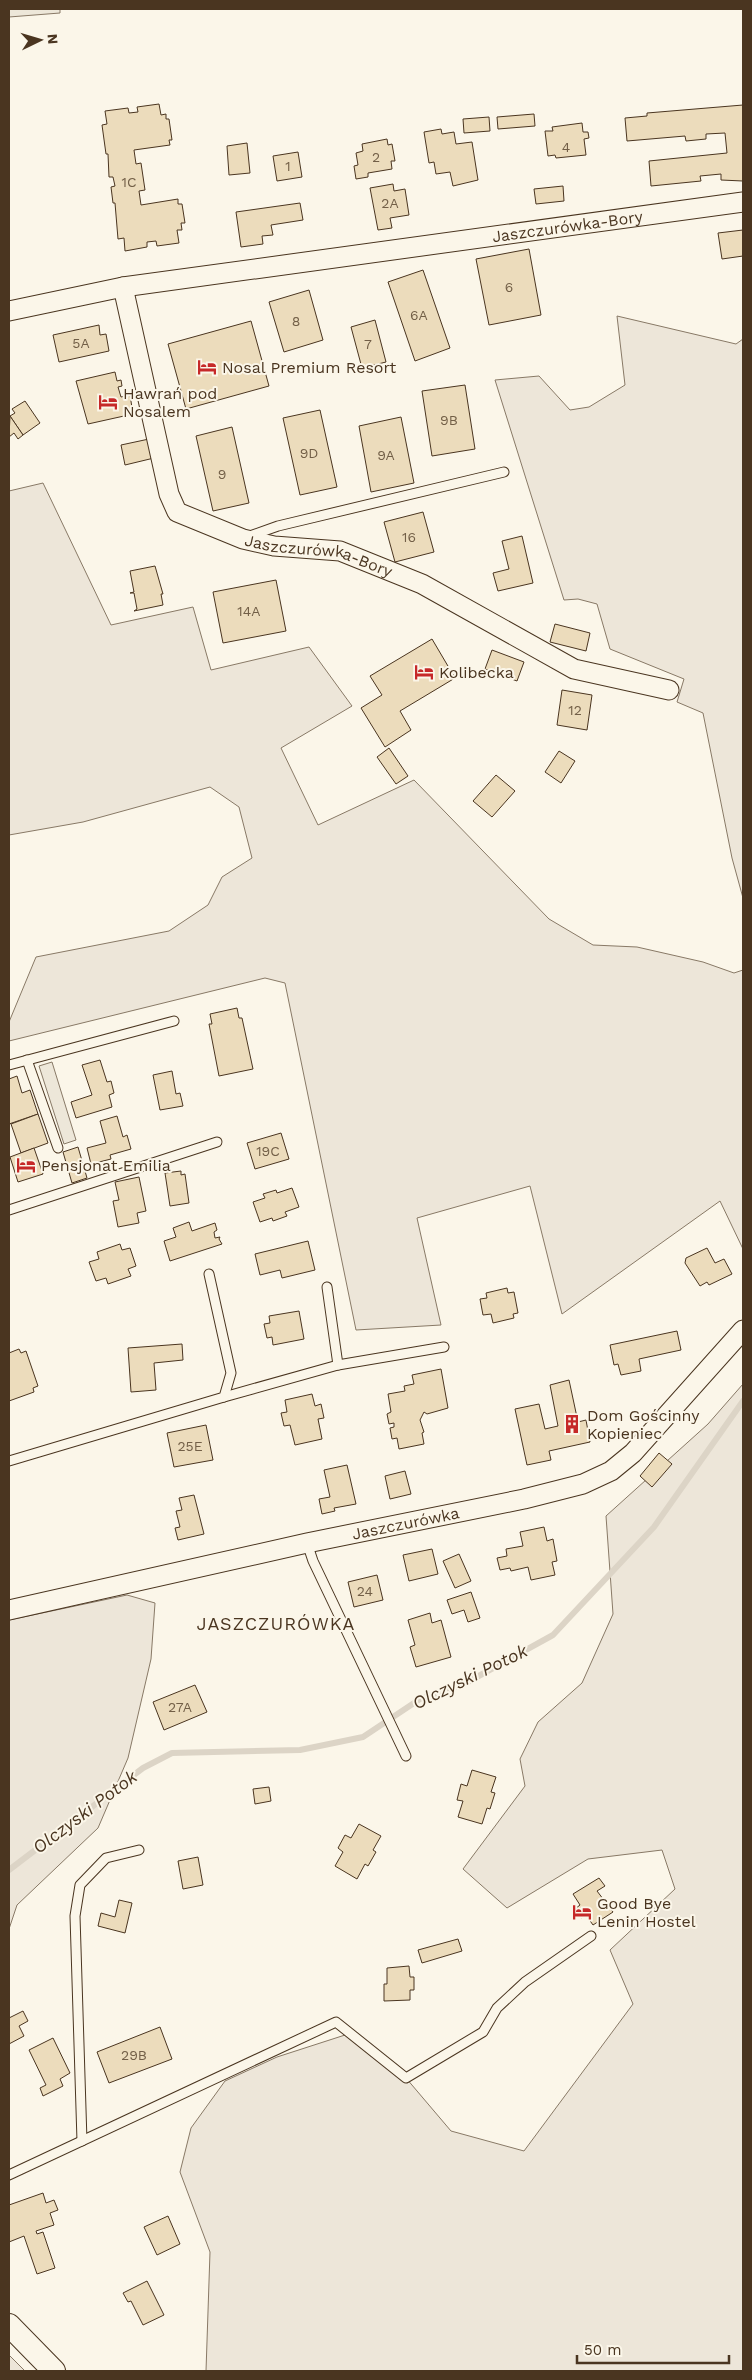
<svg xmlns="http://www.w3.org/2000/svg" width="752" height="2380" viewBox="0 0 752 2380" font-family="'Work Sans',sans-serif">
  <style>
    .green { fill: #ede6d9; stroke: #887966 }
    .parking { fill: #ede7d9; stroke: #887966 }
    .lines { fill: none; stroke-linecap: round; stroke-linejoin: round }
    .stream { stroke: #dcd4c6; stroke-width: 6 }
    .building { fill: #ecdcbc; stroke: #4a3520 }
    .service-casing { stroke: #4a3520; stroke-width: 11 }
    .minor-casing { stroke: #4a3520; stroke-width: 21 }
    .tertiary-casing { stroke: #4a3520; stroke-width: 24 }
    .service { stroke: #fbf6e9; stroke-width: 9 }
    .minor { stroke: #fbf6e9; stroke-width: 19 }
    .tertiary { stroke: #fbf6e9; stroke-width: 22 }
    .labels { text-anchor: middle; stroke-width: 4; stroke-linejoin: round; paint-order: stroke }
    .number-label { font-size: 14px; fill: #725f47 }
    .street-label { font-size: 16px; fill: #4a3520; stroke: #fbf6e9 }
    .poi-label { font-size: 16px; fill: #4a3520; stroke: #fbf6e9; text-anchor: start }
    .neighbourhood-label { font-size: 18px; letter-spacing: 1px; fill: #4a3520; stroke: #fbf6e9 }
    .water-label { font-size: 18px; font-style: italic; fill: #4a3520; stroke: #fbf6e9 }
  </style>
  <rect width="100%" height="100%" fill="#fbf6e9"/>
  <!-- green -->
  <g class="green">
    <polygon points="617,316 736,344 743,339 743,898 732,858 703,713 677,702 684,679 610,649 597,604 578,599 564,600 495,380 539,376 570,410 589,407 625,385"/>
    <polygon points="43,483 111,625 193,607 211,670 309,647 352,706 281,748 318,825 414,780 549,919 593,945 637,947 703,962 734,973 743,970 743,1249 720,1201 562,1314 530,1186 417,1218 441,1325 356,1330 285,983 265,978 9,1041 9,1022 36,957 169,931 208,905 222,877 252,858 239,807 210,787 83,822 9,835 9,491"/>
    <polygon points="743,1384 743,2371 206,2371 210,2252 180,2172 191,2128 225,2081 277,2057 345,2035 406,2078 451,2131 524,2151 633,2004 610,1950 675,1889 662,1850 588,1859 507,1908 463,1869 525,1786 520,1759 538,1722 582,1683 613,1614 606,1516 708,1424"/>
    <polygon points="127,1595 155,1603 151,1659 128,1758 98,1828 17,1905 9,1929 9,1620"/>
    <polygon points="9,2355 25,2371 9,2371"/>
  </g>
  <!-- parking -->
  <g class="parking">
    <polygon points="9,9 60,9 60,13 9,17"/>
    <polygon points="52,1062 76,1140 64,1144 39,1066"/>
  </g>
  <g class="lines">
    <!-- stream -->
    <polyline class="stream" points="9,1870 143,1768 172,1753 300,1750 363,1737 420,1699 466,1683 553,1635 654,1527 743,1401"/>
  </g>
  <!-- building -->
  <g class="building">
    <polygon points="159,104 161,115 166,114 166,119 169,119 172,140 169,140 170,145 134,150 136,164 141,163 145,190 139,191 141,205 178,199 178,204 182,204 185,223 181,223 182,230 177,230 179,243 157,246 156,241 147,242 147,247 125,251 124,238 118,239 115,203 113,203 111,187 115,186 113,177 109,177 108,154 106,154 102,125 107,124 105,111 128,108 129,113 138,112 137,107"/>
    <polygon points="743,105 743,181 721,180 721,174 700,176 701,181 651,186 649,161 727,153 725,133 706,134 706,139 686,141 685,136 627,141 625,118 647,116 647,113"/>
    <polygon points="534,114 535,126 498,129 497,117"/>
    <polygon points="489,117 490,131 464,133 463,119"/>
    <polygon points="582,123 583,132 588,132 589,138 584,139 586,155 556,158 555,155 548,156 545,131 553,131 552,127"/>
    <polygon points="441,129 442,134 454,132 456,144 472,142 478,180 453,186 450,172 436,174 434,162 429,163 424,132"/>
    <polygon points="387,139 388,145 392,144 395,161 391,161 392,169 368,173 368,177 356,179 354,166 358,165 356,153 363,151 362,144"/>
    <polygon points="247,143 250,173 229,175 227,146"/>
    <polygon points="298,152 302,177 277,181 273,156"/>
    <polygon points="393,184 394,191 405,189 409,215 390,218 392,228 378,230 370,188"/>
    <polygon points="563,186 564,201 536,204 534,189"/>
    <polygon points="300,203 303,220 271,225 273,235 262,236 263,244 241,247 236,212"/>
    <polygon points="743,230 743,256 722,259 718,233"/>
    <polygon points="529,249 541,315 489,325 476,259"/>
    <polygon points="423,270 450,348 415,361 388,282"/>
    <polygon points="309,290 323,340 284,352 269,302"/>
    <polygon points="375,320 386,362 362,368 351,327"/>
    <polygon points="251,321 269,386 186,409 168,344"/>
    <polygon points="99,325 100,335 106,334 109,351 59,362 53,335"/>
    <polygon points="115,372 117,381 121,380 122,386 118,387 121,397 130,395 133,414 88,424 76,381"/>
    <polygon points="465,385 475,449 432,456 422,391"/>
    <polygon points="25,401 40,423 23,435 10,416 15,413 12,409"/>
    <polygon points="320,410 337,487 300,495 283,418"/>
    <polygon points="10,416 23,435 18,439 14,433 9,437"/>
    <polygon points="401,417 414,483 371,492 359,426"/>
    <polygon points="232,427 249,503 213,511 196,436"/>
    <polygon points="149,439 154,458 125,465 121,445"/>
    <polygon points="423,512 434,552 395,562 384,522"/>
    <polygon points="522,536 533,583 498,591 493,573 509,569 502,541"/>
    <polygon points="155,566 163,594 161,594 163,605 134,611 137,609 134,593 130,593 134,592 130,571"/>
    <polygon points="276,580 286,631 223,643 213,592"/>
    <polygon points="555,624 590,633 586,651 550,642"/>
    <polygon points="432,639 455,678 400,711 411,730 385,747 361,708 382,695 370,676"/>
    <polygon points="492,650 524,662 517,681 485,669"/>
    <polygon points="562,690 592,695 587,730 557,725"/>
    <polygon points="389,748 408,776 396,784 377,757"/>
    <polygon points="559,751 575,761 561,783 545,772"/>
    <polygon points="496,775 515,791 492,817 473,801"/>
    <polygon points="237,1008 239,1018 242,1018 253,1069 219,1076 209,1024 212,1024 210,1014"/>
    <polygon points="100,1060 107,1082 111,1081 114,1093 109,1095 112,1107 76,1118 71,1102 92,1095 82,1065"/>
    <polygon points="172,1071 176,1094 180,1093 183,1106 160,1110 153,1075"/>
    <polygon points="17,1076 22,1093 30,1090 38,1114 9,1124 9,1079"/>
    <polygon points="38,1114 48,1143 21,1153 11,1124"/>
    <polygon points="117,1116 123,1137 127,1135 131,1149 110,1155 111,1159 91,1164 87,1148 106,1143 100,1121"/>
    <polygon points="281,1133 289,1159 255,1169 247,1143"/>
    <polygon points="78,1147 87,1178 72,1183 63,1152"/>
    <polygon points="34,1148 43,1174 18,1182 10,1157"/>
    <polygon points="181,1171 181,1175 185,1174 189,1203 170,1206 165,1173"/>
    <polygon points="139,1177 146,1211 137,1213 139,1223 118,1227 113,1201 119,1200 115,1182"/>
    <polygon points="292,1188 299,1207 285,1212 287,1216 273,1221 272,1218 260,1222 253,1202 265,1198 263,1194 276,1190 277,1193"/>
    <polygon points="189,1222 192,1231 215,1223 217,1230 214,1232 215,1238 220,1237 219,1239 222,1244 170,1261 164,1241 176,1237 173,1228"/>
    <polygon points="308,1241 315,1270 282,1278 280,1270 260,1275 255,1254"/>
    <polygon points="120,1244 122,1250 130,1248 136,1266 128,1269 131,1276 108,1284 106,1278 96,1281 89,1262 99,1259 97,1252"/>
    <polygon points="707,1248 715,1263 724,1259 732,1274 709,1285 707,1282 700,1286 685,1263 686,1258"/>
    <polygon points="507,1288 508,1293 514,1292 518,1313 513,1314 514,1318 493,1323 491,1314 483,1315 480,1299 487,1298 486,1293"/>
    <polygon points="299,1311 304,1339 273,1345 272,1337 267,1338 264,1324 270,1323 269,1316"/>
    <polygon points="677,1331 681,1350 639,1359 641,1371 621,1375 618,1364 614,1365 610,1345"/>
    <polygon points="182,1344 183,1360 154,1363 156,1390 131,1392 128,1348"/>
    <polygon points="19,1349 21,1353 26,1351 38,1386 33,1388 34,1392 9,1401 9,1353"/>
    <polygon points="441,1369 448,1408 427,1414 424,1412 420,1420 424,1432 422,1433 424,1444 399,1449 397,1438 392,1439 390,1428 394,1427 394,1423 389,1424 387,1414 391,1412 388,1394 405,1391 404,1386 414,1384 412,1375"/>
    <polygon points="569,1380 578,1422 586,1420 590,1442 549,1451 551,1460 527,1465 515,1409 539,1404 545,1429 558,1426 550,1385"/>
    <polygon points="312,1394 315,1406 321,1404 324,1418 318,1419 322,1439 295,1445 290,1425 284,1426 281,1413 287,1412 285,1400"/>
    <polygon points="206,1425 213,1460 174,1467 167,1433"/>
    <polygon points="659,1453 672,1464 652,1487 640,1476"/>
    <polygon points="347,1465 356,1504 334,1508 335,1511 322,1514 319,1499 330,1497 324,1470"/>
    <polygon points="405,1471 411,1494 390,1499 385,1476"/>
    <polygon points="194,1495 204,1534 178,1540 175,1528 180,1527 176,1511 182,1510 179,1498"/>
    <polygon points="544,1527 547,1541 553,1539 557,1561 552,1562 555,1575 531,1580 528,1567 511,1571 510,1568 500,1570 497,1558 507,1556 506,1549 523,1546 520,1532"/>
    <polygon points="432,1549 438,1574 409,1581 403,1555"/>
    <polygon points="459,1554 471,1581 455,1588 443,1561"/>
    <polygon points="377,1575 383,1600 354,1607 348,1582"/>
    <polygon points="471,1592 480,1618 468,1622 464,1610 452,1614 447,1600"/>
    <polygon points="430,1613 432,1623 441,1620 451,1657 416,1667 410,1647 415,1645 408,1620"/>
    <polygon points="195,1685 207,1712 164,1730 153,1702"/>
    <polygon points="472,1770 496,1777 491,1792 495,1793 490,1809 487,1808 482,1824 458,1817 463,1801 457,1800 461,1784 467,1786"/>
    <polygon points="269,1787 271,1801 255,1804 253,1789"/>
    <polygon points="359,1824 381,1836 373,1850 376,1852 368,1866 365,1864 357,1879 335,1866 343,1852 338,1848 345,1835 351,1838"/>
    <polygon points="198,1857 203,1885 183,1889 178,1861"/>
    <polygon points="599,1878 605,1886 597,1891 613,1912 593,1925 586,1915 581,1918 575,1909 580,1905 573,1894"/>
    <polygon points="119,1900 132,1903 125,1933 98,1926 101,1913 115,1917"/>
    <polygon points="458,1939 462,1951 422,1963 418,1950"/>
    <polygon points="409,1966 410,1977 414,1977 414,1990 410,1990 410,2000 384,2001 384,1984 387,1984 387,1968"/>
    <polygon points="23,2011 28,2021 19,2026 24,2036 9,2044 9,2018"/>
    <polygon points="160,2027 172,2059 109,2083 97,2052"/>
    <polygon points="53,2038 70,2073 60,2079 63,2086 43,2096 40,2088 46,2085 29,2050"/>
    <polygon points="43,2193 46,2203 54,2200 58,2210 50,2213 54,2225 36,2231 37,2234 43,2232 55,2268 37,2274 24,2236 9,2242 9,2205"/>
    <polygon points="168,2216 180,2244 157,2255 144,2227"/>
    <polygon points="147,2281 164,2315 143,2325 131,2301 128,2302 123,2293"/>
  </g>
  <g class="lines">
    <!-- service casing -->
    <g class="service-casing">
      <g id="service">
        <polyline points="247,537 278,526 504,472"/>
        <polyline points="27,1060 58,1148"/>
        <polyline points="9,1065 174,1021"/>
        <polyline points="9,1210 217,1142"/>
        <polyline points="327,1287 338,1365"/>
        <polyline points="224,1397 338,1365 444,1347"/>
        <polyline points="9,1461 224,1397 231,1373 209,1274"/>
        <polyline points="307,1543 313,1561 406,1756"/>
        <polyline points="82,2141 75,1916 80,1885 106,1858 139,1850"/>
        <polyline points="9,2175 336,2022 406,2078 483,2032 497,2008 525,1982 591,1936"/>
      </g>
    </g>
    <!-- minor casing -->
    <g class="minor-casing">
      <g id="minor">
        <path id="s1" d="M123 287 169 494 177 512 243 539 274 546 340 551 422 584 574 669 669 690"/>
        <path id="s2" d="M9 311 123 287 743 202"/>
        <path id="s3" d="M9 1610 307 1543 524 1499 583 1484 611 1471 633 1453 743 1330"/>
      </g>
    </g>
    <!-- tertiary casing -->
    <g class="tertiary-casing">
      <polyline id="tertiary" points="9,2325 54,2371"/>
    </g>
    <!-- service -->
    <use href="#service" class="service"/>
    <!-- minor -->
    <use href="#minor" class="minor"/>
    <!-- tertiary -->
    <use href="#tertiary" class="tertiary"/>
  </g>
  <!-- icons -->
  <defs>
    <g id="hotel-bare" transform="scale(1.5)"><path d="M-6-4.5h1.5V1H6V5H4.5V3h-9V5H-6ZM-4 0a1.8 1.8 0 1 1 3.6 0ZM.5 0V-2.5h3Q6-2.5 6 0Z" fill="#c62828" stroke="#fbf6e9" stroke-width="2.5" paint-order="stroke"/></g>
    <g id="building-bare" transform="scale(1.5)"><path d="M-4-6H4V6H1V3H-1V6H-4ZM-2.5-4.3h1.7v1.8h-1.7ZM.8-4.3h1.7v1.8H.8ZM-2.5-1h1.7V.8h-1.7ZM.8-1h1.7V.8H.8Z" fill="#c62828" stroke="#fbf6e9" stroke-width="2.5" paint-order="stroke"/></g>
  </defs>
  <g fill-rule="evenodd">
    <use href="#hotel-bare" x="207" y="367"/>
    <use href="#hotel-bare" x="108" y="402"/>
    <use href="#hotel-bare" x="424" y="672"/>
    <use href="#hotel-bare" x="26" y="1165"/>
    <use href="#building-bare" x="572" y="1424"/>
    <use href="#hotel-bare" x="582" y="1912"/>
  </g>
  <g class="labels">
    <!-- number labels -->
    <g class="number-label">
      <text x="566" y="152">4</text>
      <text x="376" y="162">2</text>
      <text x="288" y="171">1</text>
      <text x="129" y="187">1C</text>
      <text x="390" y="208">2A</text>
      <text x="509" y="292">6</text>
      <text x="419" y="320">6A</text>
      <text x="296" y="326">8</text>
      <text x="81" y="348">5A</text>
      <text x="368" y="349">7</text>
      <text x="449" y="425">9B</text>
      <text x="309" y="458">9D</text>
      <text x="386" y="460">9A</text>
      <text x="222" y="479">9</text>
      <text x="409" y="542">16</text>
      <text x="249" y="616">14A</text>
      <text x="575" y="715">12</text>
      <text x="268" y="1156">19C</text>
      <text x="190" y="1451">25E</text>
      <text x="365" y="1596">24</text>
      <text x="180" y="1712">27A</text>
      <text x="134" y="2060">29B</text>
    </g>
    <!-- street labels -->
    <g class="street-label">
      <text dy="6" stroke="none"><textPath href="#s2" startOffset="565">Jaszczurówka-Bory</textPath></text>
      <text dy="6" stroke="none"><textPath href="#s1" startOffset="381">Jaszczurówka-Bory</textPath></text>
      <text dy="6" stroke="none"><textPath href="#s3" startOffset="406">Jaszczurówka</textPath></text>
    </g>
    <!-- poi labels -->
    <g class="poi-label">
      <text x="222" y="373">Nosal Premium Resort</text>
      <text x="123" y="399">Hawrań pod<tspan x="123" dy="18">Nosalem</tspan></text>
      <text x="439" y="678">Kolibecka</text>
      <text x="41" y="1171">Pensjonat Emilia</text>
      <text x="587" y="1421">Dom Gościnny<tspan x="587" dy="18">Kopieniec</tspan></text>
      <text x="597" y="1909">Good Bye<tspan x="597" dy="18">Lenin Hostel</tspan></text>
    </g>
    <!-- neighbourhood labels -->
    <g class="neighbourhood-label">
      <text x="276" y="1630">JASZCZURÓWKA</text>
    </g>
    <!-- water labels -->
    <g class="water-label">
      <text transform="translate(470 1677) rotate(-26)" y="6">Olczyski Potok</text>
      <text transform="translate(85 1812) rotate(-37)" y="6">Olczyski Potok</text>
    </g>
  </g>
  <!-- border -->
  <rect width="752" height="2380" fill="none" stroke="#4a3520" stroke-width="20"/>
  <!-- north arrow -->
  <g transform="translate(40 40) rotate(85)" stroke="#fbf6e9" stroke-width="4" paint-order="stroke">
  <path d="M0-4L9 19L0 12L-9 19Z" fill="#4a3520"/>
  <text y="-8" font-size="14" font-weight="bold" text-anchor="middle" fill="#4a3520">N</text>
  </g>
  <!-- scale -->
  <path d="M577 2355v8h152v-8" fill="none" stroke="#4a3520" stroke-width="2.5"/>
  <text x="584" y="2355" font-size="15" fill="#4a3520" stroke="#fbf6e9" stroke-width="4" paint-order="stroke">50 m</text>
</svg>
